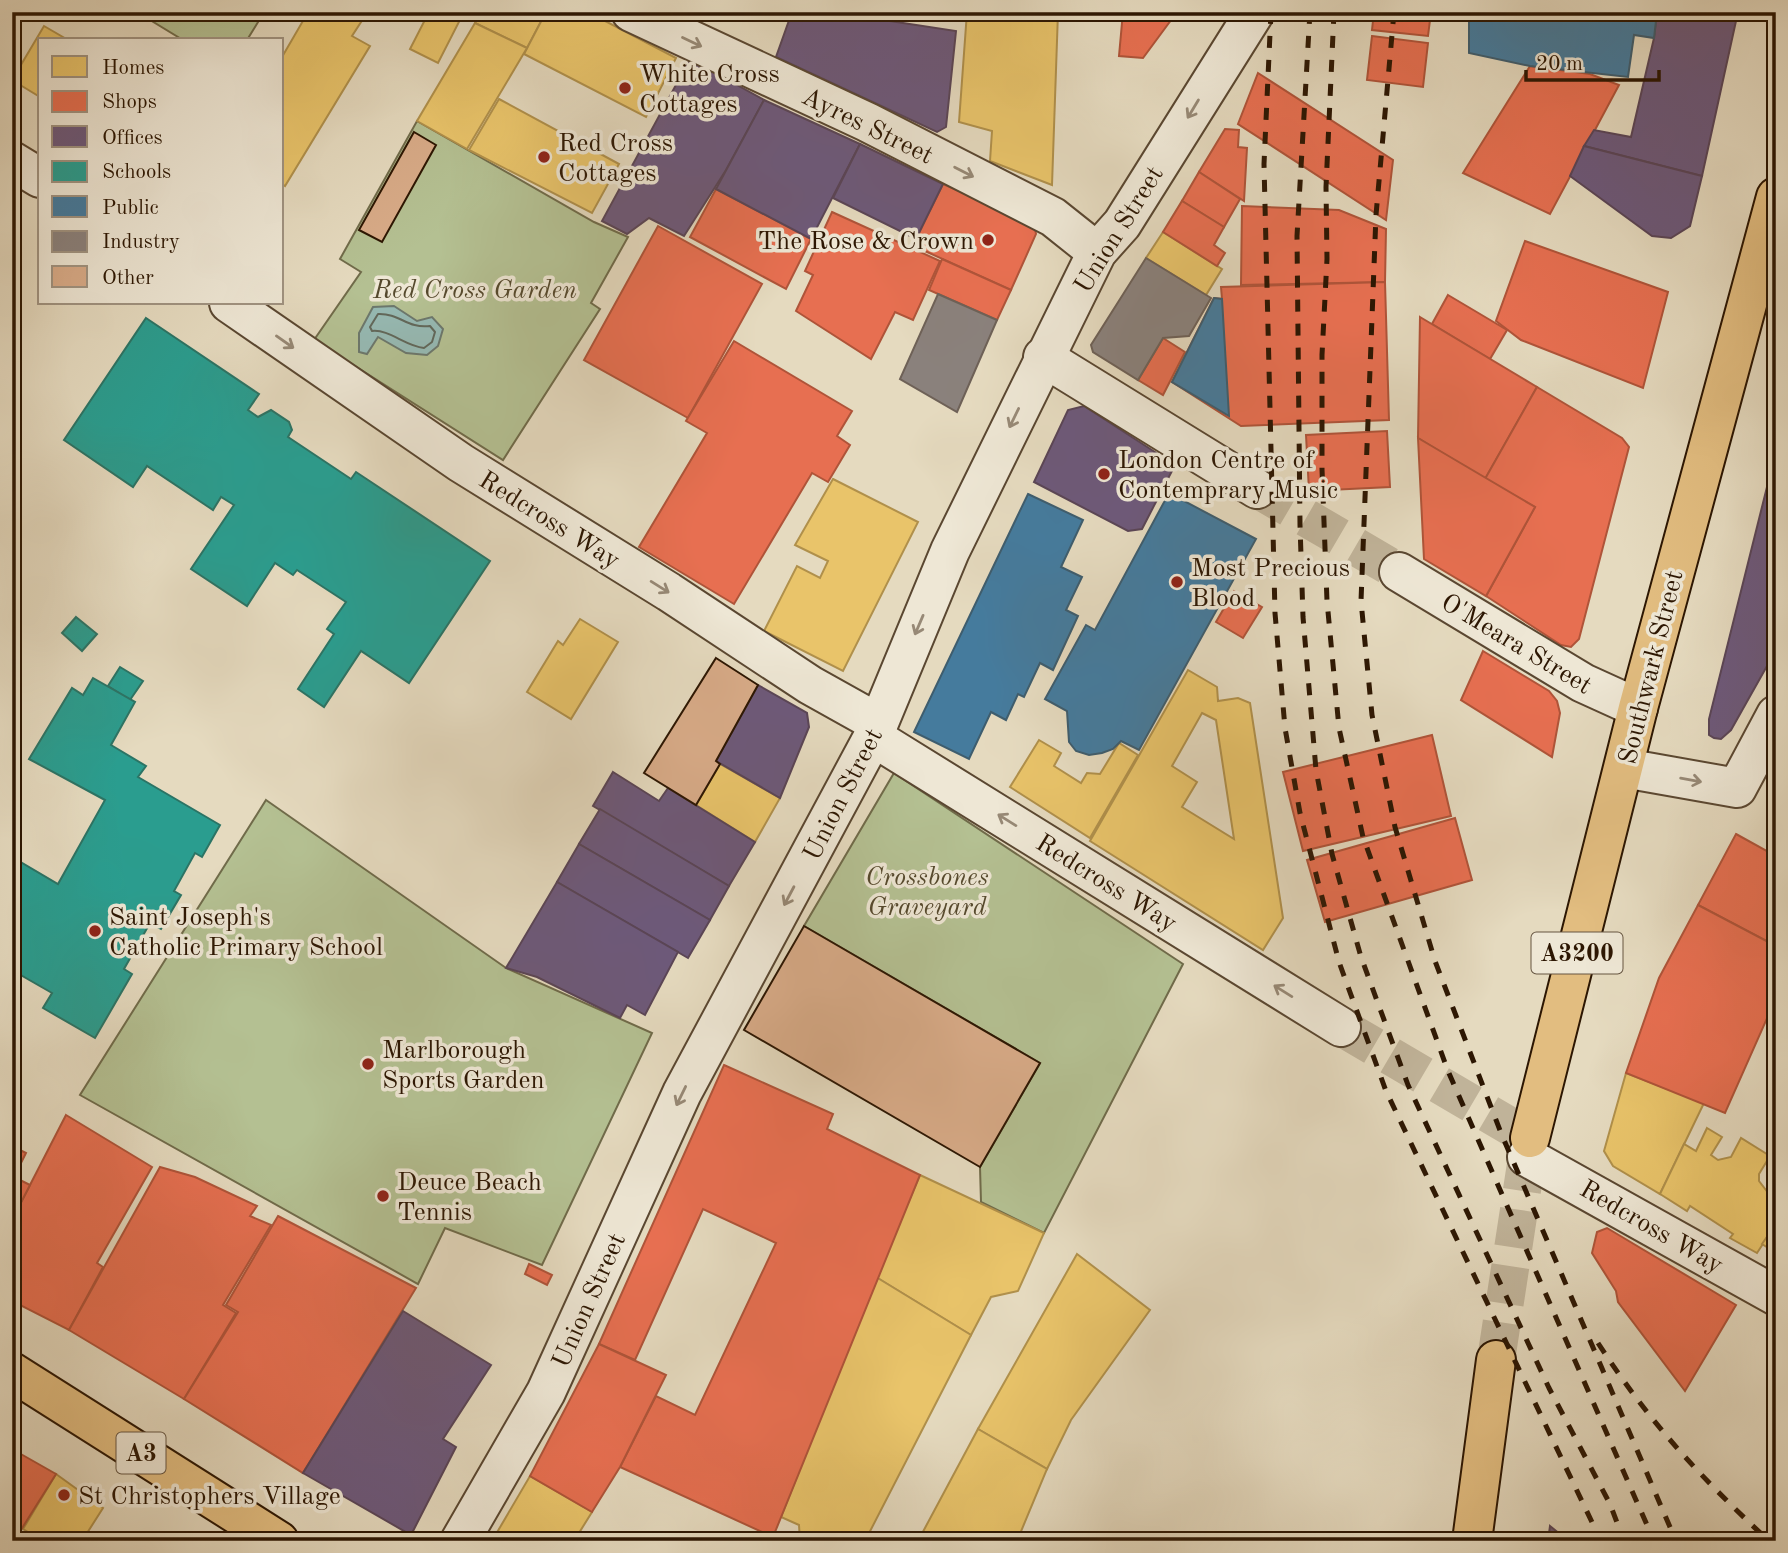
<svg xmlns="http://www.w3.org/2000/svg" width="1788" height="1553" viewBox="0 0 1788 1553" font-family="'Old Standard TT',serif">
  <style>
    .green { fill: #b4c092; stroke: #706b4a; stroke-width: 2 }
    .water { fill: #96bab4; stroke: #6c786d; stroke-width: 2 }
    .homes { fill: #e9c46a; stroke: #b0904b; stroke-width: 2; fill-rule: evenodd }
    .shops { fill: #e76f51; stroke: #af5439; stroke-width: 2 }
    .offices { fill: #6d597a; stroke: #5a4556; stroke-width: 2 }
    .schools { fill: #2a9d8f; stroke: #2b7465; stroke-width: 2 }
    .public { fill: #457b9d; stroke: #3e5d6e; stroke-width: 2 }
    .industry { fill: #8a817c; stroke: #6e6157; stroke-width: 2 }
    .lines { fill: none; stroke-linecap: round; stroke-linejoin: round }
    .shore { stroke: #61685b; stroke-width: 2 }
    .building { fill: #d8ab88; stroke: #2c1602; stroke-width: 2 }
    .street-tunnel { stroke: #c0b399; stroke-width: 38; stroke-dasharray: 38 19; stroke-linecap: butt }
    .primary-tunnel { stroke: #c0b399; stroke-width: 38; stroke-dasharray: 38 19; stroke-linecap: butt }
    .street-casing { stroke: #5a4731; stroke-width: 42 }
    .primary-casing { stroke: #2c1602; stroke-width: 42 }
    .street { stroke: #eee7d5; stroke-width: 38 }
    .primary { stroke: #e2bd80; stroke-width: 38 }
    .rail { stroke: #2c1602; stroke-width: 5; stroke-dasharray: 12 12; stroke-linecap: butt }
    .oneway { stroke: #978976 }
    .poi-dot { fill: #8f2418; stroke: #eee7d5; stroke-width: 2.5 }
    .labels { text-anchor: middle; stroke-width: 7; stroke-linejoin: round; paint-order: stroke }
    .shield { fill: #eee7d5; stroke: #665541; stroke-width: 2 }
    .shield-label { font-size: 24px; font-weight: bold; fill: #2c1602 }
    .poi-label { font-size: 26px; fill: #2c1602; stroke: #eee7d5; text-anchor: start }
    .street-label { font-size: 26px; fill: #2c1602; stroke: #eee7d5 }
    .park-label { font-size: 26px; font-style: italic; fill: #55492d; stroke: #eee7d5 }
  </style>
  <rect width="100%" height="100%" fill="#e5dabf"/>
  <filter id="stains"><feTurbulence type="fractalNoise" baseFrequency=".00286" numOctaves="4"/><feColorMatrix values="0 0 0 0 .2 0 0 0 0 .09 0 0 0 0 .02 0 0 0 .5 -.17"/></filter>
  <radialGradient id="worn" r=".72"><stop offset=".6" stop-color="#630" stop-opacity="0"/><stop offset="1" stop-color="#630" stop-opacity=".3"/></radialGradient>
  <!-- green -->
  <g class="green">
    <polygon points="137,12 261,12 263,14 247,40 183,40"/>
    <polygon points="417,121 594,222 628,237 591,303 600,309 503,460 314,340 361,272 340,259"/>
    <polygon points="894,773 1183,964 1044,1233 981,1202 980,1167 1040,1063 804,926"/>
    <polygon points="266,800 506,968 652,1033 542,1265 445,1228 418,1284 80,1095"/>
  </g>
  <!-- water -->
  <polygon class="water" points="394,306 417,321 432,317 443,329 438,346 427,355 406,353 378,337 367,354 359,352 359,333 373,307"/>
  <!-- homes -->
  <g class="homes">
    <polygon points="305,12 360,12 365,16 352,36 370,46 285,186 282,184 282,57 307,14"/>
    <polygon points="429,12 464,12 438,63 410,49"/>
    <polygon points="481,12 546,12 527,48 475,23"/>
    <polygon points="546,12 588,12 676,58 646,117 524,54"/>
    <polygon points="967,12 1058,12 1052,185 990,161 992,131 959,122"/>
    <polygon points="475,23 527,48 467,149 417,121"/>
    <polygon points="44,26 68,40 40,40 40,97 12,80"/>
    <polygon points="499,99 619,164 592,213 469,150"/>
    <polygon points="1163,232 1222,269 1206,295 1146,258"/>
    <polygon points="833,479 918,522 843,671 764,631 797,566 820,578 828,561 795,545"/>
    <polygon points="580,619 618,642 571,719 527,692 558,641 563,645"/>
    <path d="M1188 670 1217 687 1218 701 1238 698 1250 703 1283 918 1263 950 1090 841ZM1202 713 1216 720 1234 839 1182 807 1197 782 1172 766Z"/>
    <polygon points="1039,740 1061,753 1054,766 1081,783 1087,773 1100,774 1119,743 1138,755 1090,838 1010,787"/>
    <polygon points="720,764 780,798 755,842 696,805"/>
    <polygon points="1626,1073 1704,1103 1660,1194 1613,1166 1604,1151"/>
    <polygon points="1707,1128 1722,1137 1711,1155 1718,1160 1731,1157 1741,1138 1770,1156 1759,1174 1759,1181 1766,1190 1776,1176 1776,1224 1757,1253 1730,1238 1733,1234 1690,1206 1687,1211 1660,1194 1684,1144 1696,1151"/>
    <polygon points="920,1175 1044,1233 1018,1291 991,1297 971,1335 876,1277"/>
    <polygon points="1776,1224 1776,1253 1762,1244"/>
    <polygon points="1077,1254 1150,1310 1071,1420 1047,1469 978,1429"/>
    <polygon points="876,1277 971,1335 865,1541 800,1541 799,1525 781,1517"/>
    <polygon points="978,1429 1047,1469 1017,1541 918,1541"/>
    <polygon points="56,1474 103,1508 82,1541 36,1541 38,1538 23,1529"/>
    <polygon points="530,1476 592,1512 574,1541 492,1541"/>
  </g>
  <!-- shops -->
  <g class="shops">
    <polygon points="735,12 772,12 756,21"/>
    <polygon points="1123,12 1177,12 1143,58 1119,56"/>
    <polygon points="1374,12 1431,12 1428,36 1372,30"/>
    <polygon points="1372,36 1428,43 1423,87 1367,80"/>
    <polygon points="1530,66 1590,74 1619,85 1550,214 1463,173"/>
    <polygon points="1258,73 1393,160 1386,220 1238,124"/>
    <polygon points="1225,129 1239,130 1238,147 1247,148 1244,201 1199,172"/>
    <polygon points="1199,172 1240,199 1224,227 1182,201"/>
    <polygon points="943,184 1034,224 1036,234 1011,290 916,247 916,239"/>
    <polygon points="716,189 811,239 786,289 690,237"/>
    <polygon points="1182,201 1224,227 1214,245 1225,253 1217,266 1163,232"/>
    <polygon points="1242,206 1339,210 1386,229 1385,282 1241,285"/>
    <polygon points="832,212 940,261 913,320 895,312 871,359 796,311 813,275 805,271"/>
    <polygon points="658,226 762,284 688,418 584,360"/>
    <polygon points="1525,241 1668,292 1643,388 1521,340 1496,321"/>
    <polygon points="942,259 1011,290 997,320 929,290"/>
    <polygon points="1385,282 1389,420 1241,426 1172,382 1214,298 1222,299 1221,287"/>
    <polygon points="1448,295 1507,330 1490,359 1432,324"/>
    <polygon points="1420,317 1537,387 1485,479 1418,438"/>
    <polygon points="1163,338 1185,352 1163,395 1138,380"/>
    <polygon points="734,341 852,411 837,436 850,445 828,482 812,473 734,604 639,547 707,433 686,421"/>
    <polygon points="1537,387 1622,438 1629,447 1579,639 1571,647 1561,645 1486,596 1535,507 1485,479"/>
    <polygon points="1387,431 1390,487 1309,491 1306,435"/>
    <polygon points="1418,438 1535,507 1486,596 1424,559"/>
    <polygon points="1234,591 1262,607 1243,638 1216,622"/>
    <polygon points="1483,651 1549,691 1557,701 1560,713 1552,757 1461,700"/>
    <polygon points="1432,735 1451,816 1303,851 1283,772"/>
    <polygon points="1455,818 1472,880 1325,922 1307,860"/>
    <polygon points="1736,834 1776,856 1776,946 1698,905"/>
    <polygon points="1698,905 1776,946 1776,998 1725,1113 1626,1073 1659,978"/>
    <polygon points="724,1065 833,1114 827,1129 920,1175 773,1537 620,1467 656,1396 695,1415 776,1243 703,1209 635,1360 599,1344"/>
    <polygon points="66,1115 152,1167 97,1263 103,1267 69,1330 12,1301 12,1220"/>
    <polygon points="12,1146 26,1153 14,1177 30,1185 12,1220"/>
    <polygon points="160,1167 195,1177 257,1206 250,1216 271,1225 223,1305 236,1313 184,1399 69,1330"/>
    <polygon points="278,1216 416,1288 303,1473 184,1399 238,1312 226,1305"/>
    <polygon points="1607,1228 1736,1305 1685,1391 1618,1302 1616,1291 1592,1253 1597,1232"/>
    <polygon points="529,1264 552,1275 547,1285 525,1274"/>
    <polygon points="599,1344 666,1375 620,1467 592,1512 530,1476"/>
    <polygon points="12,1449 56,1474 14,1541 12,1541"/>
  </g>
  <!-- offices -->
  <g class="offices">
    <polygon points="792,12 870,12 890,21 956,31 946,127 937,132 776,57"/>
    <polygon points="1657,12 1697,12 1736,21 1702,176 1584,146 1594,130 1631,137 1654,38"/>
    <polygon points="690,59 764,100 726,170 684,236 649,218 627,234 602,221"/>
    <polygon points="764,100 860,144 811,239 716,189"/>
    <polygon points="860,144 943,184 916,239 833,198"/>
    <polygon points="1584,146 1702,176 1690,226 1671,238 1652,236 1570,176"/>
    <polygon points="1084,406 1175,465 1142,529 1128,531 1034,482 1068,410"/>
    <polygon points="1776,451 1776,650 1731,730 1721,739 1714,738 1709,735 1709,719"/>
    <polygon points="758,685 807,713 809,727 780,798 716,761"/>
    <polygon points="613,772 659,801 668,788 755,842 729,886 593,806"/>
    <polygon points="600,809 729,886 710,920 579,844"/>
    <polygon points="579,844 710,920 688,958 557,882"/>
    <polygon points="557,882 678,952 645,1015 627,1005 620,1018 537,977 506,968"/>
    <polygon points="403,1311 491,1365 443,1439 456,1447 411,1535 303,1473"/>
    <polygon points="1550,1526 1560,1534 1563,1541 1548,1541"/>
  </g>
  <!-- schools -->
  <g class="schools">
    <polygon points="146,318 259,394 248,410 258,417 271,410 289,422 292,430 288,437 351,479 356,472 490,561 409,683 361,651 324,707 298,689 334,634 327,629 346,602 297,570 293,575 275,563 247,606 191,569 234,505 221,497 213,510 147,466 133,487 64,440"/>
    <polygon points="76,617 97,634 82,651 62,633"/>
    <polygon points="120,667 143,681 130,700 108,686"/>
    <polygon points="93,678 135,702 111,745 146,766 138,777 220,825 202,857 195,853 174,891 181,895 161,929 150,923 124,969 132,974 95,1038 43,1008 52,993 12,970 15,956 12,955 12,857 58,884 105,800 29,759 72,688 83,695"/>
  </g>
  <!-- public -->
  <g class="public">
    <polygon points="1469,12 1657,12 1654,38 1634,35 1628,77 1530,66 1469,53"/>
    <polygon points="1214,298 1222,299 1229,416 1172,382"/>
    <polygon points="1169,493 1256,539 1139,750 1121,741 1113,749 1102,753 1089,755 1076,751 1069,742 1067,711 1045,699 1086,625 1095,630"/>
    <polygon points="1028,494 1083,520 1061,567 1082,577 1066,610 1078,616 1053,670 1040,663 1024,697 1018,694 1006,720 991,712 969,759 914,732"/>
  </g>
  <!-- industry -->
  <g class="industry">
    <polygon points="1146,258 1211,298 1189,336 1163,338 1138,380 1093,352 1091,345"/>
    <polygon points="938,294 997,320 957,412 900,379"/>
  </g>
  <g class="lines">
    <!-- shore -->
    <path class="shore" d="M378 314C400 313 407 329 430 326L435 332 432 342 424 348C405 346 389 329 372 331L370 327Z"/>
  </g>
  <!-- building -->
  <g class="building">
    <polygon points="414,132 436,145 382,242 359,230"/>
    <polygon points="716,658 758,685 716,761 720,764 696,805 644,773"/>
    <polygon points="804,926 1040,1063 980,1167 744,1030"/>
  </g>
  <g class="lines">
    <!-- street-tunnel -->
    <g class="street-tunnel">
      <polyline points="1257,489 1399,572"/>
      <polyline points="1341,1027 1530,1138"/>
    </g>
    <!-- primary-tunnel -->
    <polyline class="primary-tunnel" points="1496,1360 1530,1138"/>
    <!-- street casing -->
    <g class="street-casing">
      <g id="street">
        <polyline points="631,12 867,122 1053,217 1097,252"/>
        <polyline points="12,161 40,178"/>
        <polyline points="229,303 461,463 669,592 810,685 878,723"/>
        <polyline points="1043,357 1257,489"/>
        <polyline points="1399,572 1583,683 1638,708"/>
        <polyline points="873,737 1341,1027"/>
        <polyline points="1624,768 1737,788 1776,715"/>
        <polyline points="1527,1157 1776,1296"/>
        <polyline points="460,1541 546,1392 682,1093 873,737 950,551 1097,252 1122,224 1255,12"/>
      </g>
    </g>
    <!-- primary casing -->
    <g class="primary-casing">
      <g id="primary">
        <polyline points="1530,1138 1638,708 1776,197"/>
        <polyline points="12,1372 279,1541"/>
        <polyline points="1472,1541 1496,1360"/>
      </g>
    </g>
    <!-- street -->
    <use href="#street" class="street"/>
    <!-- primary -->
    <use href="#primary" class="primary"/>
    <!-- rail -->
    <g class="rail">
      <polyline points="1271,12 1264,164 1275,613 1285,728 1300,813 1339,962 1386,1091 1601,1541"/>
      <polyline points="1310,12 1297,236 1300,525 1303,617 1316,770 1332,854 1361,957 1408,1085 1549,1388 1610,1504 1624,1541"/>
      <polyline points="1334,12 1326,187 1327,259 1322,355 1322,469 1327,601 1339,728 1363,837 1448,1071 1654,1541"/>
      <polyline points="1394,12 1376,215 1361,601 1372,715 1395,827 1435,961 1501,1133 1676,1541"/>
      <path d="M1598 1343C1649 1422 1701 1478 1769 1541"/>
    </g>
  </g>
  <!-- one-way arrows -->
  <defs><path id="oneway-shaft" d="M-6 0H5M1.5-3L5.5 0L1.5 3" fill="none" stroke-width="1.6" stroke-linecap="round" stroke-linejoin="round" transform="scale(1.75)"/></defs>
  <g class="oneway">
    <use href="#oneway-shaft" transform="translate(692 42) rotate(25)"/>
    <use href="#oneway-shaft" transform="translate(1193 109) rotate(121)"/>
    <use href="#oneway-shaft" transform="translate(964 172) rotate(27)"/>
    <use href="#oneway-shaft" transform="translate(285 342) rotate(35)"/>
    <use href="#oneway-shaft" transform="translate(1014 418) rotate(116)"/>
    <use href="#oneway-shaft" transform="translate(660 587) rotate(32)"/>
    <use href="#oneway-shaft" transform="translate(919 625) rotate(113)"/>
    <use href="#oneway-shaft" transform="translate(1691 780) rotate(10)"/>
    <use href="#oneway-shaft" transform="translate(1007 820) rotate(-148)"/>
    <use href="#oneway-shaft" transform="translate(789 896) rotate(118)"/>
    <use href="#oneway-shaft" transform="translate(1283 991) rotate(-148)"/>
    <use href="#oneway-shaft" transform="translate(681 1096) rotate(116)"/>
  </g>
  <!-- markers -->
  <g class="poi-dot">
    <circle cx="625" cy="88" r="7"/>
    <circle cx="544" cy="157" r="7"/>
    <circle cx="988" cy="240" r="7"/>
    <circle cx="1104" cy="474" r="7"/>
    <circle cx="1177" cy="582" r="7"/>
    <circle cx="95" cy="931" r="7"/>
    <circle cx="368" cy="1064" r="7"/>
    <circle cx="383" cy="1196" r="7"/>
    <circle cx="64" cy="1495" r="7"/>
  </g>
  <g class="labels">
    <!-- shield labels -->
    <g class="shield">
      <rect x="1531.5" y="932.5" width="91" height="41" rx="5"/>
      <rect x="116.5" y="1432.5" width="49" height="41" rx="5"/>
    </g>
    <g class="shield-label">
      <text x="1577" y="961">A3200</text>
      <text x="141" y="1461">A3</text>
    </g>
    <!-- poi labels -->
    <g class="poi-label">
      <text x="639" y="82">White Cross<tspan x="639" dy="30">Cottages</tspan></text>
      <text x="558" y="151">Red Cross<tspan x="558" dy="30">Cottages</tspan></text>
      <text x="974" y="249" text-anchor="end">The Rose &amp; Crown</text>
      <text x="1118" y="468">London Centre of<tspan x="1118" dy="30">Contemprary Music</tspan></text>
      <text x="1191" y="576">Most Precious<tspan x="1191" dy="30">Blood</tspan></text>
      <text x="109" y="925">Saint Joseph's<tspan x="109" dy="30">Catholic Primary School</tspan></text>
      <text x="382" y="1058">Marlborough<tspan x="382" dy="30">Sports Garden</tspan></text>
      <text x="397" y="1190">Deuce Beach<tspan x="397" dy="30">Tennis</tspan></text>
      <text x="78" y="1504">St Christophers Village</text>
    </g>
    <!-- street labels -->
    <g class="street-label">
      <text transform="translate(868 125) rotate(26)" y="9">Ayres Street</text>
      <text transform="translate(1118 229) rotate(-58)" y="9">Union Street</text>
      <text transform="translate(550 519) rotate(32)" y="9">Redcross Way</text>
      <text transform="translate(1517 643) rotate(31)" y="9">O'Meara Street</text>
      <text transform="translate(1650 667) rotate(-76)" y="9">Southwark Street</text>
      <text transform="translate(842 794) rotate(-63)" y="9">Union Street</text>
      <text transform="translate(1107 882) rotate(32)" y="9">Redcross Way</text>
      <text transform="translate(1652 1226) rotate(30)" y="9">Redcross Way</text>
      <text transform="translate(588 1300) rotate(-66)" y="9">Union Street</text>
    </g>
    <!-- park labels -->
    <g class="park-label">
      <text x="475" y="298">Red Cross Garden</text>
      <text x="927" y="885">Crossbones<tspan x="927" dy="30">Graveyard</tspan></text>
    </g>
  </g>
  <!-- margin -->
  <rect width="1788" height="1553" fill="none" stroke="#e5dabf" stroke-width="42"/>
  <rect x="14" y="14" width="1760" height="1525" fill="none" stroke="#2c1602" stroke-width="3.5"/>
  <rect x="21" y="21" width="1746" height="1511" fill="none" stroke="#2c1602" stroke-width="2"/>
  <!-- legend -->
  <rect x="38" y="38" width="245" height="266" fill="#eee7d5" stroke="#a09381" stroke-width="2"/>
  <rect x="52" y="56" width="35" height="21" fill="#e9c46a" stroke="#a09381" stroke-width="2"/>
  <text x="102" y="74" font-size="21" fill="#2c1602">Homes</text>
  <rect x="52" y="91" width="35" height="21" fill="#e76f51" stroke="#a09381" stroke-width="2"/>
  <text x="102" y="108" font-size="21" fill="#2c1602">Shops</text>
  <rect x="52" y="126" width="35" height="21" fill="#6d597a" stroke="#a09381" stroke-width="2"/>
  <text x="102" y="144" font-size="21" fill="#2c1602">Offices</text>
  <rect x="52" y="161" width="35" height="21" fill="#2a9d8f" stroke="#a09381" stroke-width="2"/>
  <text x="102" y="178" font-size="21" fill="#2c1602">Schools</text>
  <rect x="52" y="196" width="35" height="21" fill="#457b9d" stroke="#a09381" stroke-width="2"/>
  <text x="102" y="214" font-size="21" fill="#2c1602">Public</text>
  <rect x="52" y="231" width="35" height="21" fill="#8a817c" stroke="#a09381" stroke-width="2"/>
  <text x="102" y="248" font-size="21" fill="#2c1602">Industry</text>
  <rect x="52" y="266" width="35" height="21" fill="#d8ab88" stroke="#a09381" stroke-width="2"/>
  <text x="102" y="284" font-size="21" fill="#2c1602">Other</text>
  <!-- scale -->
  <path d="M1526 70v10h133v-10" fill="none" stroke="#2c1602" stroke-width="3.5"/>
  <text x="1536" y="70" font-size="21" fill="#2c1602" stroke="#eee7d5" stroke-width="5" paint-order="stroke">20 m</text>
  <rect width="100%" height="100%" filter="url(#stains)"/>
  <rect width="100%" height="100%" fill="url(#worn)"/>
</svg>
